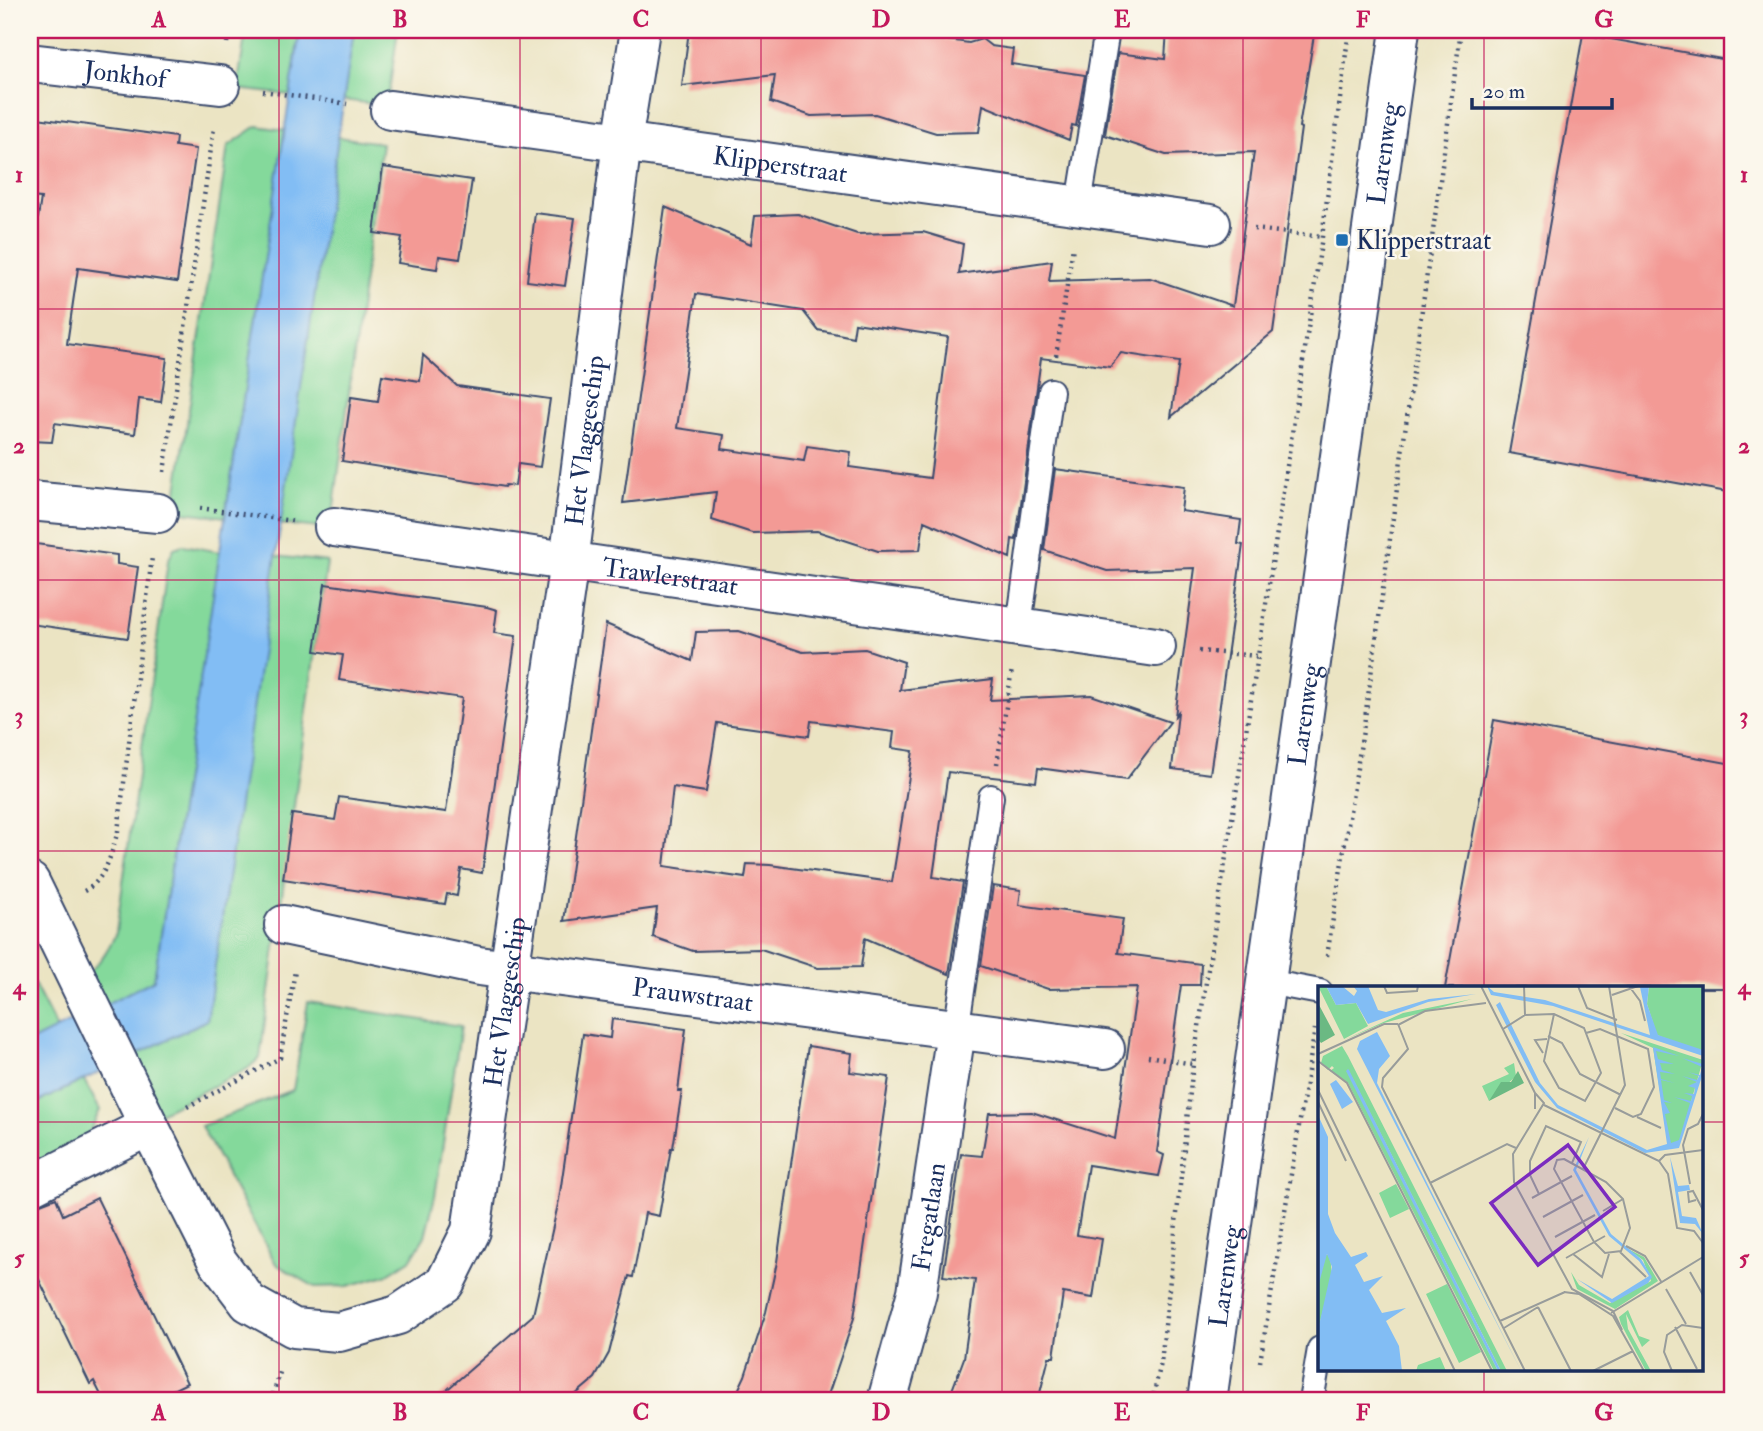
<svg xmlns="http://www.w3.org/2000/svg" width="1763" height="1431" viewBox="0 0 1763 1431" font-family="'IM FELL Double Pica',serif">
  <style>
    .green { fill: #84d99b; stroke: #50847c; stroke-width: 2 }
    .water { fill: #82bdf4; stroke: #4e76a9; stroke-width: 2 }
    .building { fill: #f39a95; fill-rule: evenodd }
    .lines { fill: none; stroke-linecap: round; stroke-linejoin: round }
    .lane-casing { stroke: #3a4a6d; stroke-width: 28 }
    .street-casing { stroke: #3a4a6d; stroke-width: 42 }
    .secondary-casing { stroke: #3a4a6d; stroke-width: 42 }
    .path { stroke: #3a4a6d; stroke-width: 4.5; stroke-dasharray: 2 5; stroke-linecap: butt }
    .lane { stroke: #fff; stroke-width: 24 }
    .street { stroke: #fff; stroke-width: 38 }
    .secondary { stroke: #fff; stroke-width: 38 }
    .grid { fill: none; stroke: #c2185b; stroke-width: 2; stroke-opacity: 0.55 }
    .poi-dot { fill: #1f6fb2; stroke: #fbf7ec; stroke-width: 2.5 }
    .labels { text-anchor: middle; stroke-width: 5; stroke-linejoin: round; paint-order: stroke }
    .street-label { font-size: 26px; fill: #1b2f5e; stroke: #fbf7ec }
    .poi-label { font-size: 26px; fill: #1b2f5e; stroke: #fbf7ec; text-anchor: start }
    .inset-road { fill: none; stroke: #989c9b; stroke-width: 2 }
    .view { fill: #7b2cbf; fill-opacity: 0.15; stroke: #7b2cbf; stroke-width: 3.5 }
    .inset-edge { fill: none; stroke: #1b2f5e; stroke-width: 3.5 }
    .neatline { fill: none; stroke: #c2185b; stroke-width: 2.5 }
    .grid-label { font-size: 23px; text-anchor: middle; font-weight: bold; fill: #c2185b }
  </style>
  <rect width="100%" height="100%" fill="#fbf7ec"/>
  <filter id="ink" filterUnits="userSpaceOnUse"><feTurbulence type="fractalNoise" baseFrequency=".0143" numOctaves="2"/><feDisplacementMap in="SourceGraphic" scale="14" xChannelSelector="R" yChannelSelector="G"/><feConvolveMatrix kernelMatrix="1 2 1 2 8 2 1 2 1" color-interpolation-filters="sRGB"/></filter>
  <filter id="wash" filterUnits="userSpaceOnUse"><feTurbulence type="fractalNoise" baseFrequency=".00686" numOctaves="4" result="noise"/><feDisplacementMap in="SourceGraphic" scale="28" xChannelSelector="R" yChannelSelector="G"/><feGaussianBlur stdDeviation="1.57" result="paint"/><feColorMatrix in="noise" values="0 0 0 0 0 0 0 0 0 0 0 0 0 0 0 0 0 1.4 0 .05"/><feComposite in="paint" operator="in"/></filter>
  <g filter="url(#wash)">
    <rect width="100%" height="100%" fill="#ebe4c3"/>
    <!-- green -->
    <g class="green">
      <polygon points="246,30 300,30 290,95 237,89"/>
      <polygon points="354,30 398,30 387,106 343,100"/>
      <polygon points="257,126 285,130 225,517 174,511 228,146"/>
      <polygon points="338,137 382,143 331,529 280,524"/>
      <path d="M183 545 220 552 154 980 97 1009 81 979C98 965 107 953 116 933L168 561 174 548Z"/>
      <polygon points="275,556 327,562 260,1058 247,1069 152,1117 123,1061 207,1020"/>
      <polygon points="30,982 34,984 57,1029 30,1042"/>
      <polygon points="308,1002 461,1026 435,1196 425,1236 411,1259 386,1275 348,1286 315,1287 276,1264 201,1126 293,1090"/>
      <polygon points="84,1080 100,1110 89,1134 30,1168 30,1106"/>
    </g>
    <!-- water -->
    <polygon class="water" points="300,30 354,30 207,1020 30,1106 30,1042 154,980"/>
    <g id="blocks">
      <!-- building -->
      <g class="building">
        <polygon points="689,30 876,30 969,43 982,39 991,46 1013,49 1011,64 1085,75 1076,126 1072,125 1069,140 983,105 979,132 936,133 875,114 811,116 771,102 775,75 682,86"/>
        <path d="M1167 30H1313L1312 35H1314L1299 127 1301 128 1273 332 1171 417 1179 362 1121 353 1110 367 1041 358 1016 540 1012 539 1010 558 924 521 920 550 878 551 817 531 752 533 712 520 716 492 623 503 665 207 751 244 755 216 798 214 857 234 923 232 963 244 959 274 1052 261 1049 281 1150 278 1233 306 1254 152 1166 155 1105 135 1118 53 1165 59ZM696 294 803 311 818 330 853 337 855 323 948 337 930 478 849 467 851 452 807 446 804 461 722 449 724 435 677 428Z"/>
        <polygon points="1583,34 1733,61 1733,493 1509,453"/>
        <polygon points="30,117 176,137 175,146 196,149 177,282 78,268 67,344 167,358 161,402 139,399 135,434 55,423 52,442 30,441 30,272 41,198 30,197"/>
        <polygon points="383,167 472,180 460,259 439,256 437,269 398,263 402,237 374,233"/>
        <polygon points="535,213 575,218 565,286 527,281"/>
        <polygon points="423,355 457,386 550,399 540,467 518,464 515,486 505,485 504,487 342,461 351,397 378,401 382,375 420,381"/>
        <polygon points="1055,469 1184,487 1181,511 1241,520 1238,544 1243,545 1210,774 1172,769 1178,712 1175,716 1195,568 1107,571 1044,550"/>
        <polygon points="36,544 117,555 117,564 138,567 128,638 30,624 30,563 33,564"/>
        <polygon points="325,584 487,607 497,610 494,633 516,636 482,873 461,869 457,896 447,894 445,904 283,879 292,814 335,820 339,797 446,812 462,698 339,680 343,655 315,651"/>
        <path d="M606 624 692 661 696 632 739 631 803 652 865 649 904 662 900 690 993 679 990 700 1091 695 1170 722 1126 780 1038 768 1036 782 948 772 933 877 963 882 949 974 865 938 861 967 818 968 761 949 693 951 653 937 657 908 564 921ZM811 721 894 732 892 748 913 751 892 882 770 865 747 864 745 878 664 866 673 787 706 792 717 723 809 736Z"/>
        <polygon points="1494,720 1733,764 1733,988 1445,988"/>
        <polygon points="993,886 1021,890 1019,905 1123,919 1118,953 1201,964 1200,985 1181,985 1157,1152 1164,1155 1159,1176 1088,1165 1077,1235 1102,1239 1093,1298 1063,1293 1054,1357 1049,1357 1038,1401 948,1401 964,1358 975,1280 943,1276 961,1154 982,1156 989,1113 1032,1112 1115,1139 1137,987 1048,989 981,966"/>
        <polygon points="612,1019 686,1029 678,1091 682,1091 673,1148 671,1148 659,1216 645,1213 633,1277 629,1276 609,1353 595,1378 568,1401 434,1401 533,1315 559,1200 583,1034 610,1038"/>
        <polygon points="808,1046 852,1053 850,1072 889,1077 854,1318 826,1401 733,1401 745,1376 766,1312 777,1262"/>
        <polygon points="56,1198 63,1215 97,1198 187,1383 150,1401 104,1401 94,1381 90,1384 30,1261 30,1208"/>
      </g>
    </g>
  </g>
  <g filter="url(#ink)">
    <use href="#blocks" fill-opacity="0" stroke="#3a4a6d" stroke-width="2"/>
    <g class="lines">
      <!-- lane casing -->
      <g class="lane-casing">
        <g id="lane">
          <polyline points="1079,204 1107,30"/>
          <polyline points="1019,626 1051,391"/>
          <polyline points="1267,982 1320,992"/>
          <polyline points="956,1031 991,797"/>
          <polyline points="1311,1401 1320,1349"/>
        </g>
      </g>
      <!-- street casing -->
      <g class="street-casing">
        <g id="street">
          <path id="s1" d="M30 63 220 85"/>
          <path id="s2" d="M390 110 1211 224"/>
          <polyline points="30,501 158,513"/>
          <path id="s3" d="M334 527 1156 647"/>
          <path id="s4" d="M30 882 149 1126 218 1262 249 1303 294 1328 339 1332 398 1315 445 1283 471 1231 569 562 622 142 640 30"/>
          <path id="s5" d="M284 925 479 966 1105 1049"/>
          <polyline points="30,1186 149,1126"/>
          <path id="s6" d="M887 1401 917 1292 956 1031"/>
        </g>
      </g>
      <!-- secondary casing -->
      <g class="secondary-casing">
        <g id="secondary">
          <path id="s7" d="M1207 1401 1400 30"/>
        </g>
      </g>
      <!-- path -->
      <g class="path">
        <polyline points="227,43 229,30"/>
        <polyline points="263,91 347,104"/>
        <polyline points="1254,229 1322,237"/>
        <polyline points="1056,356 1073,247"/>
        <polyline points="164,472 214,128"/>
        <polyline points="200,508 292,521"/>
        <polyline points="1199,651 1258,656"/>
        <polyline points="997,764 1012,669"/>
        <path d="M84 891C106 880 111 854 118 831L152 557"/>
        <polyline points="1327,956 1365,718 1461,30"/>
        <polyline points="1148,1056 1193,1064"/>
        <polyline points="187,1107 280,1058 295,971"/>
        <polyline points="1260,1362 1315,1029"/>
        <polyline points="271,1401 281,1369"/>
        <polyline points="1152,1401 1161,1363 1193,1064 1258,656 1322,237 1349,30"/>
      </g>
      <!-- lane -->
      <use href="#lane" class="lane"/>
      <!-- street -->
      <use href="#street" class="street"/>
      <!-- secondary -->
      <use href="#secondary" class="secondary"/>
    </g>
  </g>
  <!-- grid -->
  <path class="grid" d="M279 30V1401M520 30V1401M761 30V1401M1002 30V1401M1243 30V1401M1484 30V988M30 309H1733M30 580H1733M30 851H1733M30 1122H1320M1702 1122H1733M1484 1370V1401"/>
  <!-- markers -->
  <rect class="poi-dot" x="1335" y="233" width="14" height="14" rx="3.5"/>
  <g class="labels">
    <!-- street labels -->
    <g class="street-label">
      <text dy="9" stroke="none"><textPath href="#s1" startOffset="96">Jonkhof</textPath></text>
      <text dy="9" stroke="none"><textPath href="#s7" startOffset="1260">Larenweg</textPath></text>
      <text dy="9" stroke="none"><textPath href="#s2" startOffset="394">Klipperstraat</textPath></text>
      <text dy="9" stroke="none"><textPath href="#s4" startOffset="1547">Het Vlaggeschip</textPath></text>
      <text dy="9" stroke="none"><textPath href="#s3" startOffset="340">Trawlerstraat</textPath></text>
      <text dy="9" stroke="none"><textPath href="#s7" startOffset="693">Larenweg</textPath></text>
      <text dy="9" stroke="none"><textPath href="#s5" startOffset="415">Prauwstraat</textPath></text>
      <text dy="9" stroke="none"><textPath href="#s4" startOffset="980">Het Vlaggeschip</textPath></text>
      <text dy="9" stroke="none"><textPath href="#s6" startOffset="189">Fregatlaan</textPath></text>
      <text dy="9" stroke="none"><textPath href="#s7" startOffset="126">Larenweg</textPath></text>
    </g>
    <!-- poi labels -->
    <g class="poi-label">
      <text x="1356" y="249">Klipperstraat</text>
    </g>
  </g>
  <!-- overview -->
  <g transform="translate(1318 986)">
    <rect width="385" height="385" fill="#ebe4c3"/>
    <path d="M0 0H8L18 19 38 17 50 40 26 53ZM331 0H385L384 66 339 49 329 18ZM154 13 66 37 26 54 85 27ZM303 47 385 74 360 161 351 162 335 62ZM24 60 30 70 189 385H183L30 83 180 385H176L30 97 12 85 16 82 14 80 10 84 3 77 5 70ZM196 77 198 90 171 115 164 100 191 88 186 82ZM78 198 91 223 72 232 61 207ZM308 262 326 271 340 295 297 323 259 303 253 286 261 299 292 317 333 295 325 274ZM12 268 14 290 0 344V301L5 270ZM129 298 163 366 141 377 108 308ZM310 324 321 350 332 354 324 361 308 328 310 343 333 385H328L303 338 301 331ZM122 371 128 385H98L100 379Z" fill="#84d99b"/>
    <path d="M0 17 17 49 3 57 0 53ZM200 85 206 97 171 115 183 96H193Z" fill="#6bb983"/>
    <path d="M8 0H24L36 10 39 5 35 0H50L60 24 68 26 111 13 158 8 110 16 50 38 38 17 18 19ZM169 0 176 6 227 14 332 49 322 1 331 0 329 18 340 49 385 64V70L235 20 173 9ZM182 16 222 97 240 119 329 164 349 158 335 61 361 70 338 65 340 73 356 78 342 77 344 84 357 88 342 86 343 93 357 97 343 94 346 114 354 117 346 116 352 127 347 128 353 157 361 154 372 117 356 111 373 115 374 110 366 107 376 108 377 102 370 100 379 96 364 90 379 94 381 90 370 86 382 89 384 81 364 72 385 78V87L361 162 327 167 239 122 217 96 178 19ZM59 46 72 70 61 83 59 97 203 385 39 63 42 55ZM30 83 31 84 183 385H180L28 85ZM18 94 35 116 24 123 12 98ZM0 129 10 151V228L17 247 33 271 48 266 50 270 37 279 46 296 65 290 51 304 64 327 88 322 68 335 81 360 84 385H0V344L14 281 9 268 0 301ZM271 151 258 184 293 248 323 273 334 291 330 297 294 317 259 293 294 313 331 290 321 275 291 250 255 184ZM352 171 360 200 371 199 372 204 360 206 364 230 378 232 385 248 377 238 362 237Z" fill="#82bdf4"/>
    <path class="inset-road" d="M66 0 69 7 99 5 100 0M163 0 217 107V123M260 0 269 22 299 34M311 0 322 15 327 35M294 9 320 0M207 29 236 28 266 42 283 87 267 115 241 102 226 75 236 28M80 38 90 63 65 92 64 101 207 385M80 39 107 25 168 17M185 43 207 29 206 0M268 47 282 43 330 63 336 101 323 128 315 131 297 122M230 50 244 57 262 88 303 109M225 67 217 54 229 53M0 68 66 38H80M0 75 29 97 174 385M0 104 137 385M217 107 226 117 195 168 196 196 254 303 295 325 304 344M0 116 28 175M226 119 341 175 350 188 359 242 376 245 385 257M319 131 343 142M246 173 288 196 305 213 312 242 303 265 287 267 276 256 236 183 239 174ZM341 175 347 169 385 164M265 183 307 99 291 0M112 197 189 158 198 162M372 198 365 159 370 143 380 138 385 128M221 208 212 189V175L228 140 263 156 254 177M214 212 254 190M378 214 371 216 370 206 375 205 385 224M285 225 305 213M225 231 265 209M237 251 277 229M308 260 327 270 344 297M302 266 328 291M255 268 284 291 291 268M248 272 287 250M372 286 385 309M348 303 368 338M246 306 261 308 295 330 326 385M220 321 253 385M293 327 385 271M182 335 247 306M357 341 379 383M186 342 220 321M275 385 315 365M354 385 346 366 349 349 364 339 385 342"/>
    <path class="view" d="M250 159 297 221 220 279 173 217Z"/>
    <rect width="385" height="385" class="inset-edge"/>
  </g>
  <!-- margin -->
  <rect width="1763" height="1431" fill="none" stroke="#fbf7ec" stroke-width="77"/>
  <!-- scale -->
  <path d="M1472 98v10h140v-10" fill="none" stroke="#1b2f5e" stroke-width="3.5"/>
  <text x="1483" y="98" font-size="21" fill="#1b2f5e" stroke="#fbf7ec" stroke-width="5" paint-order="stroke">20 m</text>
  <rect x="38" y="38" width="1686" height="1354" class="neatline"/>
  <g class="grid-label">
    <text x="159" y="27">A</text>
    <text x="400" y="27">B</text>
    <text x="641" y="27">C</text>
    <text x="881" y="27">D</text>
    <text x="1122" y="27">E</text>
    <text x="1363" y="27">F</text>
    <text x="1604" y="27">G</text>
    <text x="19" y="182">1</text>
    <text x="1744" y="182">1</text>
    <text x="19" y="453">2</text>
    <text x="1744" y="453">2</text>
    <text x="19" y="723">3</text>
    <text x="1744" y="723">3</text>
    <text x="19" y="994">4</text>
    <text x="1744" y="994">4</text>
    <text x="19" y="1265">5</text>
    <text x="1744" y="1265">5</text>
    <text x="159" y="1420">A</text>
    <text x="400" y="1420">B</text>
    <text x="641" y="1420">C</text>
    <text x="881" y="1420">D</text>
    <text x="1122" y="1420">E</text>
    <text x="1363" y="1420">F</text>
    <text x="1604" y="1420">G</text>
  </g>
</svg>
